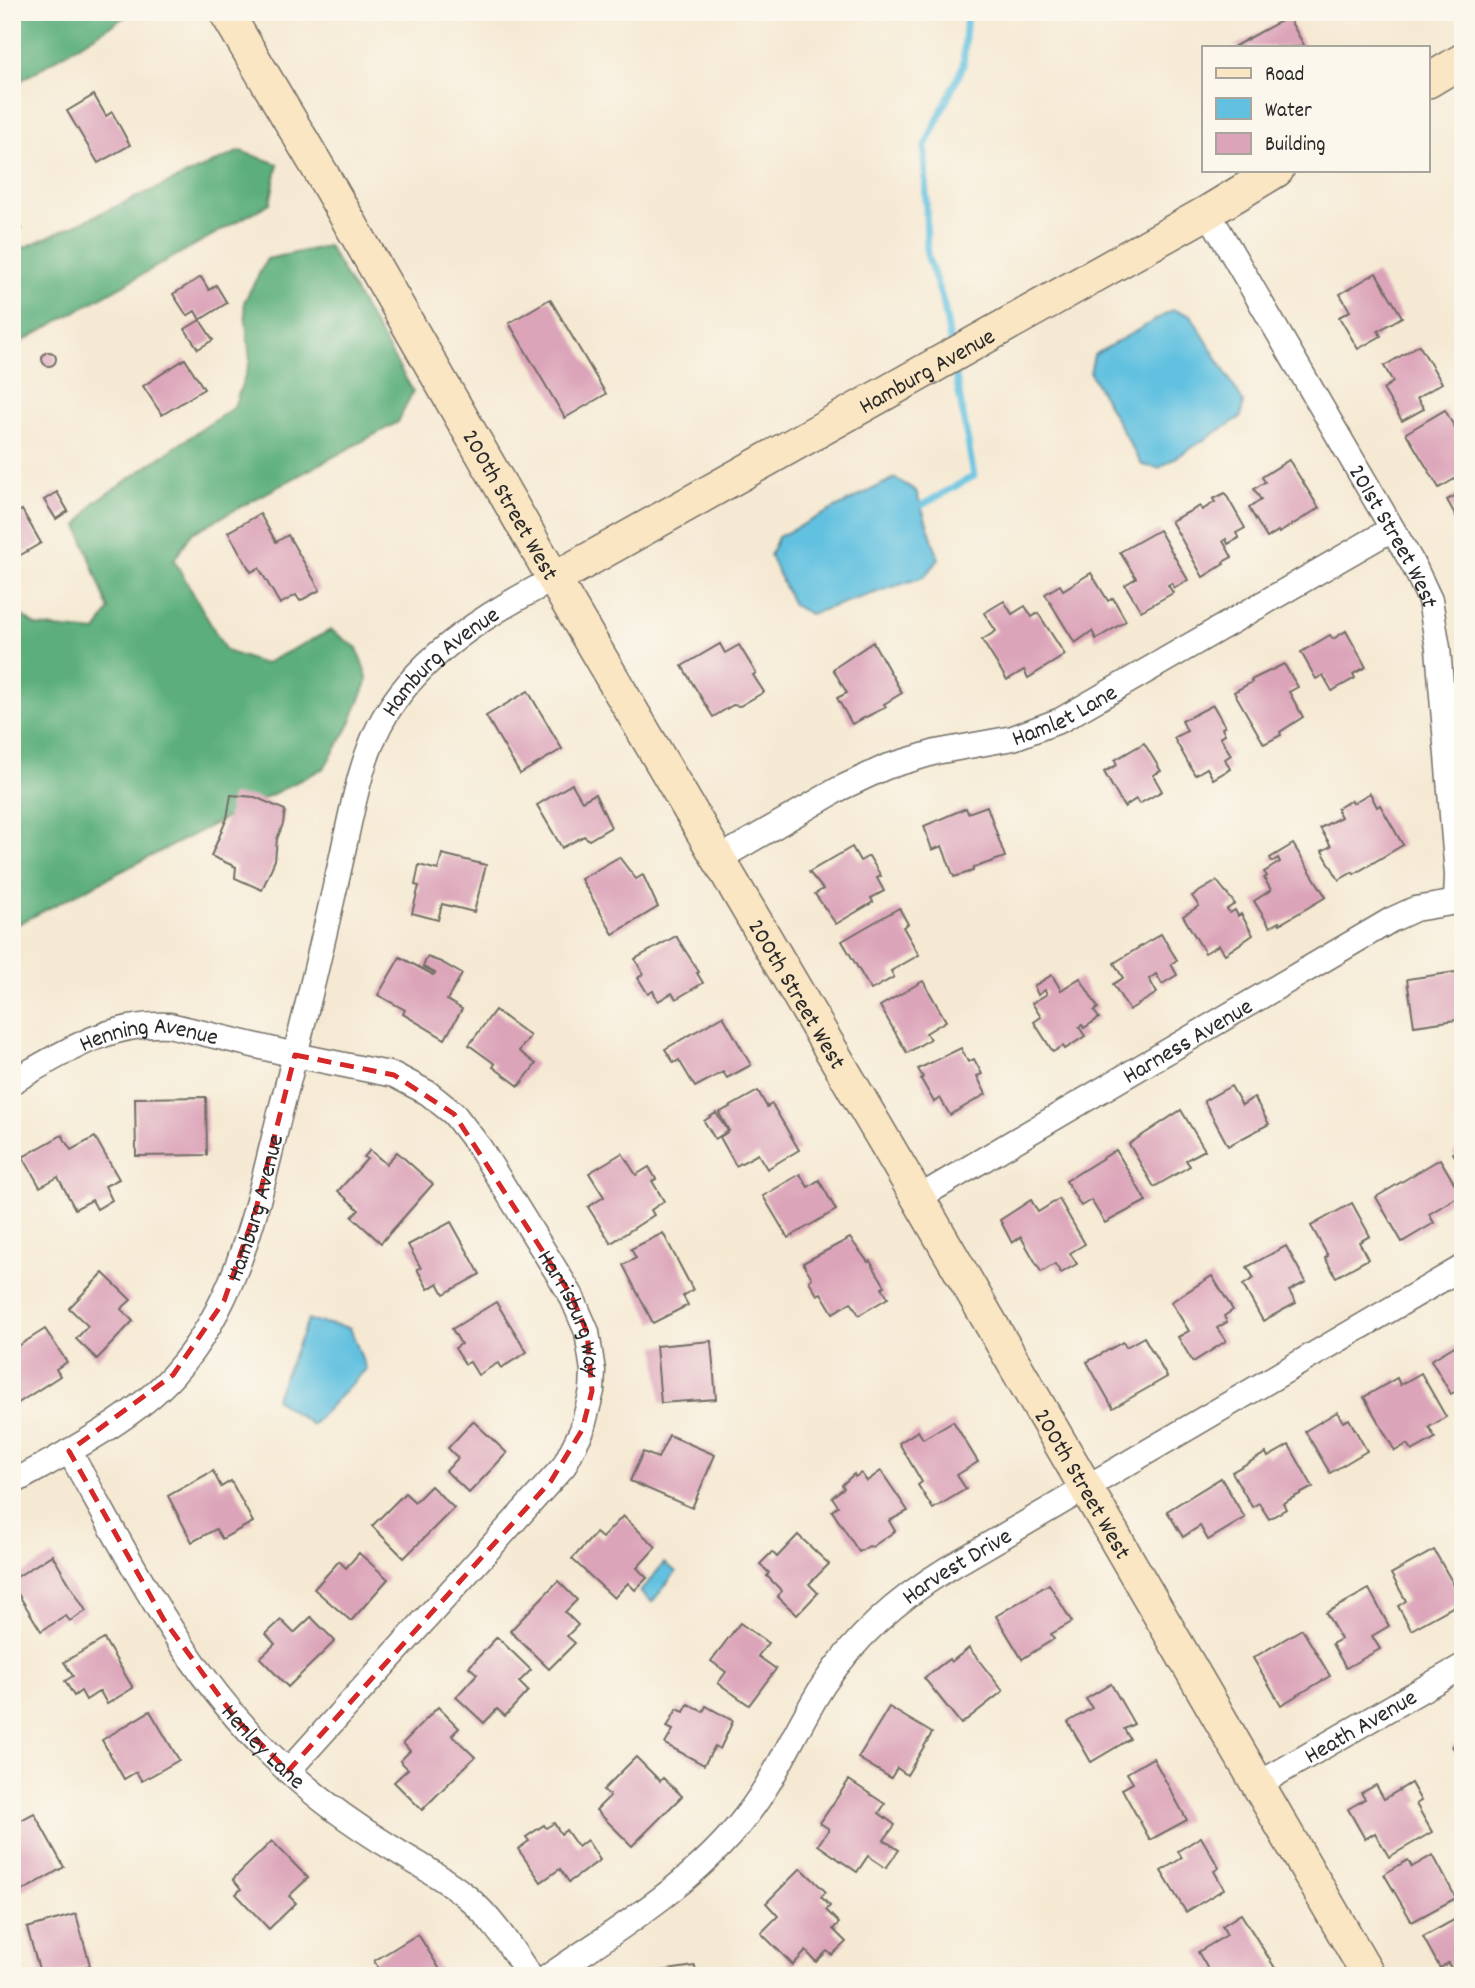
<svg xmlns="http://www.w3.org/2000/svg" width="1475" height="1988" viewBox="0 0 1475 1988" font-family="Dekko,sans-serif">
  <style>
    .forest { fill: #5caf7c; stroke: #446d54; stroke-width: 2 }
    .water { fill: #62c1e0; stroke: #467686; stroke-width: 2 }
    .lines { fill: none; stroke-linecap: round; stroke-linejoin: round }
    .stream { stroke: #62c1e0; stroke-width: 7 }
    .building { fill: #dca4b9 }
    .street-casing { stroke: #726e66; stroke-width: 27 }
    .secondary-casing { stroke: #726e66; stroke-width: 36 }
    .street { stroke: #fff; stroke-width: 24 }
    .secondary { stroke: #fbe6c3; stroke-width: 33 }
    .marked { fill: none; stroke: #d62828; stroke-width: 5; stroke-dasharray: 14 9; stroke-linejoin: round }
    .labels { text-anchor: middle; stroke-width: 7; stroke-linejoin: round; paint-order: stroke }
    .street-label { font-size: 24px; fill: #2b2b2b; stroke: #fbf7ec }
  </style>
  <rect width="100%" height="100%" fill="#fbf7ec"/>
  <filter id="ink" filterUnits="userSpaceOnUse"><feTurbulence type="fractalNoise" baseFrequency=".0143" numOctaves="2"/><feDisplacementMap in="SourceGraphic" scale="14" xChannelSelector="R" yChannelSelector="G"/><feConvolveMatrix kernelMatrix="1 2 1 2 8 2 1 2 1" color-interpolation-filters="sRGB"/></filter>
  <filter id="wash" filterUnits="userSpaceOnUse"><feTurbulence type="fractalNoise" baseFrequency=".00686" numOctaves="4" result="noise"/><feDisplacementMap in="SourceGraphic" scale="28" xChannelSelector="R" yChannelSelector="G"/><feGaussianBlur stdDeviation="1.57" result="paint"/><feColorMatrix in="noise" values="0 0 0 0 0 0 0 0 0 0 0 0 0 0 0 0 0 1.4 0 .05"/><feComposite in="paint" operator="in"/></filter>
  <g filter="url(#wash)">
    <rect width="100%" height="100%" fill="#f5e9d3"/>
    <!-- forest -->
    <g class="forest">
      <polygon points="12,12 133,12 17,83 12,91"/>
      <polygon points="240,151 278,164 270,203 12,347 12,253"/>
      <polygon points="328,246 413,391 398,422 192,533 174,560 226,651 264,664 331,630 357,648 368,680 348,728 324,768 12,927 12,608 36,626 96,632 109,610 78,526 95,502 234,407 250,361 244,302 267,259"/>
    </g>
    <!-- water -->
    <g class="water">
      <polygon points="1173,310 1191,315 1243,402 1241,417 1159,468 1142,465 1090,373 1094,355"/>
      <polygon points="895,478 916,491 939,559 924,577 810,614 793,605 770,556 778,537"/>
      <polygon points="308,1320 350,1328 366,1369 312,1425 275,1399"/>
      <polygon points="664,1563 676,1572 652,1602 640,1592"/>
    </g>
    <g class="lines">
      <!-- stream -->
      <g class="stream">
        <polyline points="951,346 944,305 927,254 925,146 963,66 967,12"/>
        <polyline points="915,509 974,476 954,365"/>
      </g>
    </g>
    <g id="blocks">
      <!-- building -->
      <g class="building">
        <polygon points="1288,17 1305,47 1233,47"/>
        <polygon points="94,95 106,116 112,112 130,145 98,163 67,111"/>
        <polygon points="12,208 21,229 12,233"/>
        <polygon points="1376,273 1402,317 1378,331 1381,336 1358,349 1339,317 1350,311 1340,294"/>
        <polygon points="201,277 209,290 216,285 227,303 200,320 213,340 198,349 185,329 200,320 195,311 187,316 173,294"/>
        <polygon points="550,299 606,394 565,418 509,323"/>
        <polygon points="1419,345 1442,383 1417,398 1424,409 1402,421 1383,389 1393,382 1384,366"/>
        <circle cx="49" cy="359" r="7"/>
        <polygon points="185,359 204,389 162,415 143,386"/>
        <polygon points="1445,410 1456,430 1463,426 1463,474 1439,488 1406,433"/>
        <polygon points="1289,460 1319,508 1279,533 1278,531 1267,538 1249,508 1261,500 1254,489 1265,482 1262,477"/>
        <polygon points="57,492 68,511 56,519 44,500"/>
        <polygon points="1225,493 1245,528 1236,533 1239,538 1228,544 1226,539 1223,541 1232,557 1223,562 1224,564 1203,577 1171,521 1200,506 1202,510 1215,502 1213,499"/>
        <polygon points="1458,494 1460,498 1463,496 1463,529 1447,500"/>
        <polygon points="22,510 41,543 12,560 12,516"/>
        <polygon points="260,514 276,542 288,535 320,590 300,601 296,595 280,604 259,568 251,572 228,532"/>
        <polygon points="1159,530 1188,580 1174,588 1172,583 1168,585 1173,593 1141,611 1125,585 1136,578 1120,552"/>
        <polygon points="1091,573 1108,601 1113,598 1126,621 1096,639 1092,631 1075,643 1045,594 1060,585 1063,590"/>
        <polygon points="1004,601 1012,614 1025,606 1032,617 1038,613 1065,655 1028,678 1024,670 1007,680 982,640 996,631 984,613"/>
        <polygon points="1346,631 1366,667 1353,674 1355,678 1332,691 1323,675 1316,679 1301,652 1330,635 1333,639"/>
        <polygon points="873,642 902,693 884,704 886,707 852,724 837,698 847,693 833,669"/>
        <polygon points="720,644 725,653 739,645 756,673 753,675 764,692 740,706 733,705 713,717 682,666"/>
        <polygon points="1284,664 1298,687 1289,692 1303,717 1280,732 1281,735 1264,744 1234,692 1252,682 1251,680"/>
        <polygon points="528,691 562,749 520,774 486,716"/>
        <polygon points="1213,705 1225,726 1222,728 1225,734 1220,737 1231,755 1225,759 1230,769 1213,779 1207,768 1195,775 1174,738 1187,731 1182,721"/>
        <polygon points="1144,743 1161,771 1153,775 1162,791 1139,804 1136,799 1124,807 1104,772 1117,765 1115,760"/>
        <polygon points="572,784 582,801 595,794 611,827 589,840 584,836 562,848 537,805"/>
        <polygon points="1370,793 1377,807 1380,805 1403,845 1354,874 1353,872 1339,880 1322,851 1331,846 1320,828 1341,817 1337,809 1351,800 1353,803"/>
        <polygon points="231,795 255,797 285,810 283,824 277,839 275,860 262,890 235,878 236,867 211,856 227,818"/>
        <polygon points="987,806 1005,857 973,868 973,871 954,877 942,846 932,850 924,826 966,808 968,813"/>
        <polygon points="1293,844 1326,897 1280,924 1279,922 1270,927 1254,901 1271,890 1264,878 1267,876 1264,872 1280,862 1278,858 1272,862 1270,858"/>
        <polygon points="852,847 860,861 869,856 881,876 877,878 884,891 871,898 873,902 836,924 815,894 823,889 809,872"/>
        <polygon points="442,854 486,865 474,912 442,904 438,920 412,913 419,886 415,885 419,865 438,870"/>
        <polygon points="619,857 636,879 643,875 658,907 613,934 581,879"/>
        <polygon points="1217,881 1235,904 1227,909 1230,913 1235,910 1238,916 1241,914 1253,935 1225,954 1219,945 1205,953 1183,916 1199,906 1192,896"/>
        <polygon points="899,908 908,924 903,927 919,955 891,971 894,977 871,990 842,941"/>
        <polygon points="1161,934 1177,960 1171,964 1177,975 1162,984 1156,974 1149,979 1157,993 1129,1010 1113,984 1123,978 1114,963"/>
        <polygon points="676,936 699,972 697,973 703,983 676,999 672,993 658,1001 653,991 648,994 638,978 643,974 635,959"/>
        <polygon points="400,957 433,975 435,973 423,967 427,957 441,962 462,974 447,1000 462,1009 445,1039 403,1014 405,1010 378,995"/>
        <polygon points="1463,971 1463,1019 1414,1026 1407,979"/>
        <polygon points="1052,975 1061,990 1080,978 1098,1008 1094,1011 1099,1018 1084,1028 1082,1025 1079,1027 1085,1036 1065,1049 1063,1046 1053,1052 1034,1022 1041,1017 1032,1003 1047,994 1045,990 1038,995 1034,986"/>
        <polygon points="923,981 946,1021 926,1033 930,1039 907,1053 880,1006"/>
        <polygon points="495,1010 530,1036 519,1051 536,1064 519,1086 493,1067 495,1064 469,1045"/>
        <polygon points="723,1016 751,1065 727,1078 723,1072 695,1087 679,1060 674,1063 665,1049"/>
        <polygon points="961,1048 968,1062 974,1059 982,1074 977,1076 986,1094 950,1115 940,1098 934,1102 921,1079 923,1077 918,1069"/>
        <polygon points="1231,1086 1242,1105 1254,1097 1269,1124 1228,1146 1204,1101"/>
        <polygon points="758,1091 767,1107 772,1104 799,1150 767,1169 758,1154 736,1166 720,1137 729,1131 719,1113"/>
        <polygon points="206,1097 207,1155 136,1156 135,1098"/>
        <polygon points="1181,1110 1205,1150 1186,1160 1190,1166 1154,1187 1129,1144"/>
        <polygon points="716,1113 728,1131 715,1139 704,1121"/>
        <polygon points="62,1135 71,1150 95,1137 119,1179 105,1186 112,1200 97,1209 92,1200 75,1209 58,1177 40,1187 23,1157"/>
        <polygon points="1463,1147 1463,1169 1453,1153"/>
        <polygon points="370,1150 386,1164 397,1152 433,1184 381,1243 352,1217 359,1210 338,1191 367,1159 364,1157"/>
        <polygon points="1116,1150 1146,1201 1105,1223 1091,1200 1081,1206 1066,1181"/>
        <polygon points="622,1153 636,1175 649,1167 656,1179 652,1181 664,1201 651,1210 654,1215 611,1243 588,1207 604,1197 589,1173"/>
        <polygon points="1440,1159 1461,1195 1429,1214 1434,1223 1402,1242 1376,1197"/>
        <polygon points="800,1174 808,1187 819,1180 836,1210 788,1238 763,1196"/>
        <polygon points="1059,1199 1085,1244 1070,1253 1077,1264 1061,1273 1055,1264 1041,1272 1021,1237 1012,1243 1000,1220 1031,1200 1038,1212"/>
        <polygon points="1352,1203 1370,1236 1359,1242 1368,1259 1336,1277 1325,1258 1328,1256 1311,1226"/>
        <polygon points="451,1222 480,1274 444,1294 438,1283 428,1289 417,1269 421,1268 408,1245"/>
        <polygon points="663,1233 693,1290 683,1296 688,1305 653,1323 623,1265 636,1258 631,1249"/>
        <polygon points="850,1238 868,1262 870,1261 885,1286 882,1288 888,1298 859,1315 851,1302 833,1313 821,1293 817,1295 809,1281 812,1278 803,1263"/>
        <polygon points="1286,1246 1306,1282 1289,1291 1296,1303 1263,1321 1243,1285 1254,1278 1247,1267"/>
        <polygon points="103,1273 131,1300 121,1309 133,1321 97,1359 76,1339 88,1326 69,1308"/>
        <polygon points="1212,1276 1233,1310 1224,1316 1227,1322 1217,1328 1226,1341 1193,1362 1178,1337 1189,1331 1171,1302"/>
        <polygon points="496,1302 527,1352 501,1368 498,1363 478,1375 470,1362 465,1364 455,1348 461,1344 452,1329"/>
        <polygon points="45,1329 67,1362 56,1369 60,1376 12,1407 12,1350"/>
        <polygon points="1144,1337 1167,1377 1113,1408 1087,1362 1123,1342 1126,1347"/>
        <polygon points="711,1341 716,1399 661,1403 656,1346"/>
        <polygon points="1463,1341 1463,1387 1451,1394 1431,1360"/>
        <polygon points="1421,1373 1446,1417 1429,1427 1435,1438 1412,1451 1407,1444 1395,1451 1364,1397 1397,1378 1400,1385"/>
        <polygon points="1337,1412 1343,1422 1349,1419 1367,1451 1330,1473 1305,1431"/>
        <polygon points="473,1421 507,1453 469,1493 446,1471 458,1458 448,1448"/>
        <polygon points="953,1421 978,1462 957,1475 966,1489 933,1509 918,1485 922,1482 899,1443 918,1431 923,1439"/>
        <polygon points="669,1435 715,1455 692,1508 630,1481 643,1452 658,1458"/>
        <polygon points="1289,1445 1313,1487 1283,1503 1286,1509 1269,1519 1259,1503 1252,1507 1232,1472 1266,1453 1268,1457"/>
        <polygon points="213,1471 221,1487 231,1481 253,1522 222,1539 216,1529 192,1542 168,1496"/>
        <polygon points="881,1471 908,1511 889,1521 895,1531 872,1547 869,1546 859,1552 832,1511 838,1506 832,1497 844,1488 842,1485 854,1474 855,1477 861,1473 867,1481"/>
        <polygon points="1221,1478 1245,1518 1208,1540 1200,1526 1183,1537 1167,1511"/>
        <polygon points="431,1486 454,1508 404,1558 372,1526 405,1493 415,1502"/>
        <polygon points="623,1516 656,1547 637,1568 647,1578 635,1590 628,1583 614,1598 572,1559 596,1533 602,1538"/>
        <polygon points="798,1535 829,1564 809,1584 818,1593 797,1615 777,1596 782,1591 767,1576 769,1573 760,1564 772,1552 777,1557"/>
        <polygon points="1434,1550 1463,1601 1411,1630 1398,1606 1406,1601 1391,1574"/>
        <polygon points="359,1553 388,1579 351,1621 314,1589 339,1561 346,1568"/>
        <polygon points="52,1555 86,1611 70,1621 66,1616 41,1631 12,1584 12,1580"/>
        <polygon points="558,1581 577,1600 565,1612 578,1625 567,1636 575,1643 549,1669 510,1631"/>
        <polygon points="1049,1584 1072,1622 1051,1634 1054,1639 1022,1659 996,1616"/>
        <polygon points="1369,1589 1389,1626 1372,1636 1380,1649 1346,1668 1332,1644 1341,1639 1326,1613"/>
        <polygon points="311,1617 335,1641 288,1687 260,1658 275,1644 266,1634 281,1620 294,1633"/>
        <polygon points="740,1623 768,1643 758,1656 776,1669 749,1705 718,1683 726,1672 711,1661"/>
        <polygon points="1302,1629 1330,1676 1281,1705 1253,1658"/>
        <polygon points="497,1637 531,1670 519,1682 528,1691 505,1716 497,1709 484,1723 456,1697 477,1674 469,1667"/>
        <polygon points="104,1639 133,1688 107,1704 100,1691 86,1700 81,1691 74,1696 65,1681 73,1676 64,1662"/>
        <polygon points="969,1648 1003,1691 961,1724 924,1678 949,1659 951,1662"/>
        <polygon points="1111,1684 1134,1724 1124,1729 1130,1739 1091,1762 1068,1722 1092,1708 1086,1699"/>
        <polygon points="688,1704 703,1712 706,1706 733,1721 720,1749 715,1746 704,1765 665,1744 673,1730 667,1727 677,1709 684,1712"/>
        <polygon points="438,1707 459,1728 452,1735 475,1757 422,1810 394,1782 408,1769 400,1761 410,1751 403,1743"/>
        <polygon points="889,1707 932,1733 907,1775 897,1768 891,1778 858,1758"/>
        <polygon points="150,1711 179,1760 142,1781 136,1772 124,1779 102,1740"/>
        <polygon points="1463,1740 1463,1765 1452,1746"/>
        <polygon points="636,1757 660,1781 663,1778 682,1796 632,1846 596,1810 610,1796 603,1790"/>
        <polygon points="1153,1758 1187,1820 1150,1840 1122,1789 1133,1783 1127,1773"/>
        <polygon points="849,1780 885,1804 879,1813 895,1825 884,1840 899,1850 886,1868 868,1856 857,1872 818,1845 829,1829 820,1823"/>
        <polygon points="1411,1783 1421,1801 1416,1804 1432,1832 1389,1857 1375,1833 1365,1839 1348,1809 1365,1799 1361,1793 1376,1785 1384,1799"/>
        <polygon points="34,1813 64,1867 17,1894 12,1886 12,1825"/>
        <polygon points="554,1823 561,1834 566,1830 578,1847 587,1840 600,1860 569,1882 560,1869 541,1882 518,1849 529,1841 526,1837 544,1825 546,1828"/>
        <polygon points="1201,1837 1219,1868 1214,1871 1224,1889 1186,1912 1161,1871 1182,1858 1178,1851"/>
        <polygon points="272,1841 308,1878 289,1896 296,1903 269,1929 236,1894 241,1889 233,1879"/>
        <polygon points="1433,1855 1456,1898 1412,1922 1384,1874 1408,1860 1412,1867"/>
        <polygon points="801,1868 826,1892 821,1897 830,1906 826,1910 839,1923 833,1929 846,1942 832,1955 827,1951 816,1962 806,1951 793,1965 761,1933 778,1916 766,1903"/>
        <polygon points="76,1914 90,1965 54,1976 41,1976 27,1928"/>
        <polygon points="1241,1914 1275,1968 1263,1976 1212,1976 1198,1952 1227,1935 1222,1926"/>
        <polygon points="1463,1915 1463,1976 1456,1976 1448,1963 1440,1968 1423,1937"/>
        <polygon points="418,1934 444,1976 383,1976 374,1961"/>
        <polygon points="695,1966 696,1976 647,1976 647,1973"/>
      </g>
    </g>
  </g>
  <g filter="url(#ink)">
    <use href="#blocks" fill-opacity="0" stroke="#726e66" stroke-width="2"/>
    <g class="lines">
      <!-- street casing -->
      <g class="street-casing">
        <g id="street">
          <path id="s1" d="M1208 212 1414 566 1430 600 1438 648 1457 875 1456 901"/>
          <path id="s2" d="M720 858 839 789 886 767 936 752 1013 738 1061 720 1392 529"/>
          <path id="s3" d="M12 1082C62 1053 108 1022 169 1025L295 1055 394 1075 428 1093 454 1114 480 1148 571 1295 587 1332 593 1371 592 1391 582 1430 564 1466 288 1771"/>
          <path id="s4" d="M918 1198 1391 920 1415 909 1463 901"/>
          <path id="s5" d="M69 1451C132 1563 189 1681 286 1769 318 1799 354 1825 392 1848 417 1864 445 1878 467 1897 493 1919 511 1948 530 1976"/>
          <path id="s6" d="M12 1483C64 1454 134 1419 174 1374 239 1301 257 1205 280 1113 301 1034 320 954 338 874 350 823 359 758 386 714 424 652 491 611 554 579"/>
          <path id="s7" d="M1257 1785 1463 1666"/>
          <path id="s8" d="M549 1976C619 1928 694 1884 746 1816 778 1775 796 1727 824 1684 856 1636 898 1599 947 1569L1463 1267"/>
        </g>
      </g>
      <!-- secondary casing -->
      <g class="secondary-casing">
        <g id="secondary">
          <path id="s9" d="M226 12 323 176 554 579 918 1198 1369 1976"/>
          <polyline points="1428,81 1463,60"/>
          <path id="s10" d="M554 579 1208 212 1277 170"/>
        </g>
      </g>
      <!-- street -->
      <use href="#street" class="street"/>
      <!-- secondary -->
      <use href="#secondary" class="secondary"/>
    </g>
  </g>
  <!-- marked area -->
  <path class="marked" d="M295 1055 394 1075 454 1114 571 1295 587 1332 592 1391 582 1430 551 1481 288 1771 236 1719 164 1620 69 1451 173 1375 224 1301 256 1209Z"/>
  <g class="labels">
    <!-- street labels -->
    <g class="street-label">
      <text dy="8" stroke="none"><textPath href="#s10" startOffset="427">Hamburg Avenue</textPath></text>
      <text dy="8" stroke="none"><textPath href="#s9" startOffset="569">200th Street West</textPath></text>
      <text dy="8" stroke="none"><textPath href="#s1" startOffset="374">201st Street West</textPath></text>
      <text dy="8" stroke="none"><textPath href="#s6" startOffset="971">Hamburg Avenue</textPath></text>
      <text dy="8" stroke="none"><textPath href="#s2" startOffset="376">Hamlet Lane</textPath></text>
      <text dy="8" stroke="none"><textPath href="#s9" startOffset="1136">200th Street West</textPath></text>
      <text dy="8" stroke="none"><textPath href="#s4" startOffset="312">Harness Avenue</textPath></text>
      <text dy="8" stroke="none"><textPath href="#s3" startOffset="149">Henning Avenue</textPath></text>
      <text dy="8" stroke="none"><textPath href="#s6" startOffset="383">Hamburg Avenue</textPath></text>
      <text dy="8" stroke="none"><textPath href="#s3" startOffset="705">Harrisburg Way</textPath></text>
      <text dy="8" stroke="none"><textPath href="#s9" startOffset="1703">200th Street West</textPath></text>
      <text dy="8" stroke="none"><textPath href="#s8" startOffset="588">Harvest Drive</textPath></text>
      <text dy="8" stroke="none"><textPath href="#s7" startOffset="119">Heath Avenue</textPath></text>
      <text dy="8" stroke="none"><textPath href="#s5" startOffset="355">Henley Lane</textPath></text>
    </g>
  </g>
  <!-- margin -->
  <rect width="1475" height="1988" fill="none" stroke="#fbf7ec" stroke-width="42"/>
  <!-- legend -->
  <rect x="1202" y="46" width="228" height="126" fill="#fbf7ec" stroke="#a8a59f" stroke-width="2"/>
  <rect x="1216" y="68" width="35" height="10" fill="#fbe6c3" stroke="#a8a59f" stroke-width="2"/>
  <text x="1265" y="80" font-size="21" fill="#2b2b2b">Road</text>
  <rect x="1216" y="98" width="35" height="21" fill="#62c1e0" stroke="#a8a59f" stroke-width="2"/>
  <text x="1265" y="116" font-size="21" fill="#2b2b2b">Water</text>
  <rect x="1216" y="133" width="35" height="21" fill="#dca4b9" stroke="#a8a59f" stroke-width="2"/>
  <text x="1265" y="150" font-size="21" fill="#2b2b2b">Building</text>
</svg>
